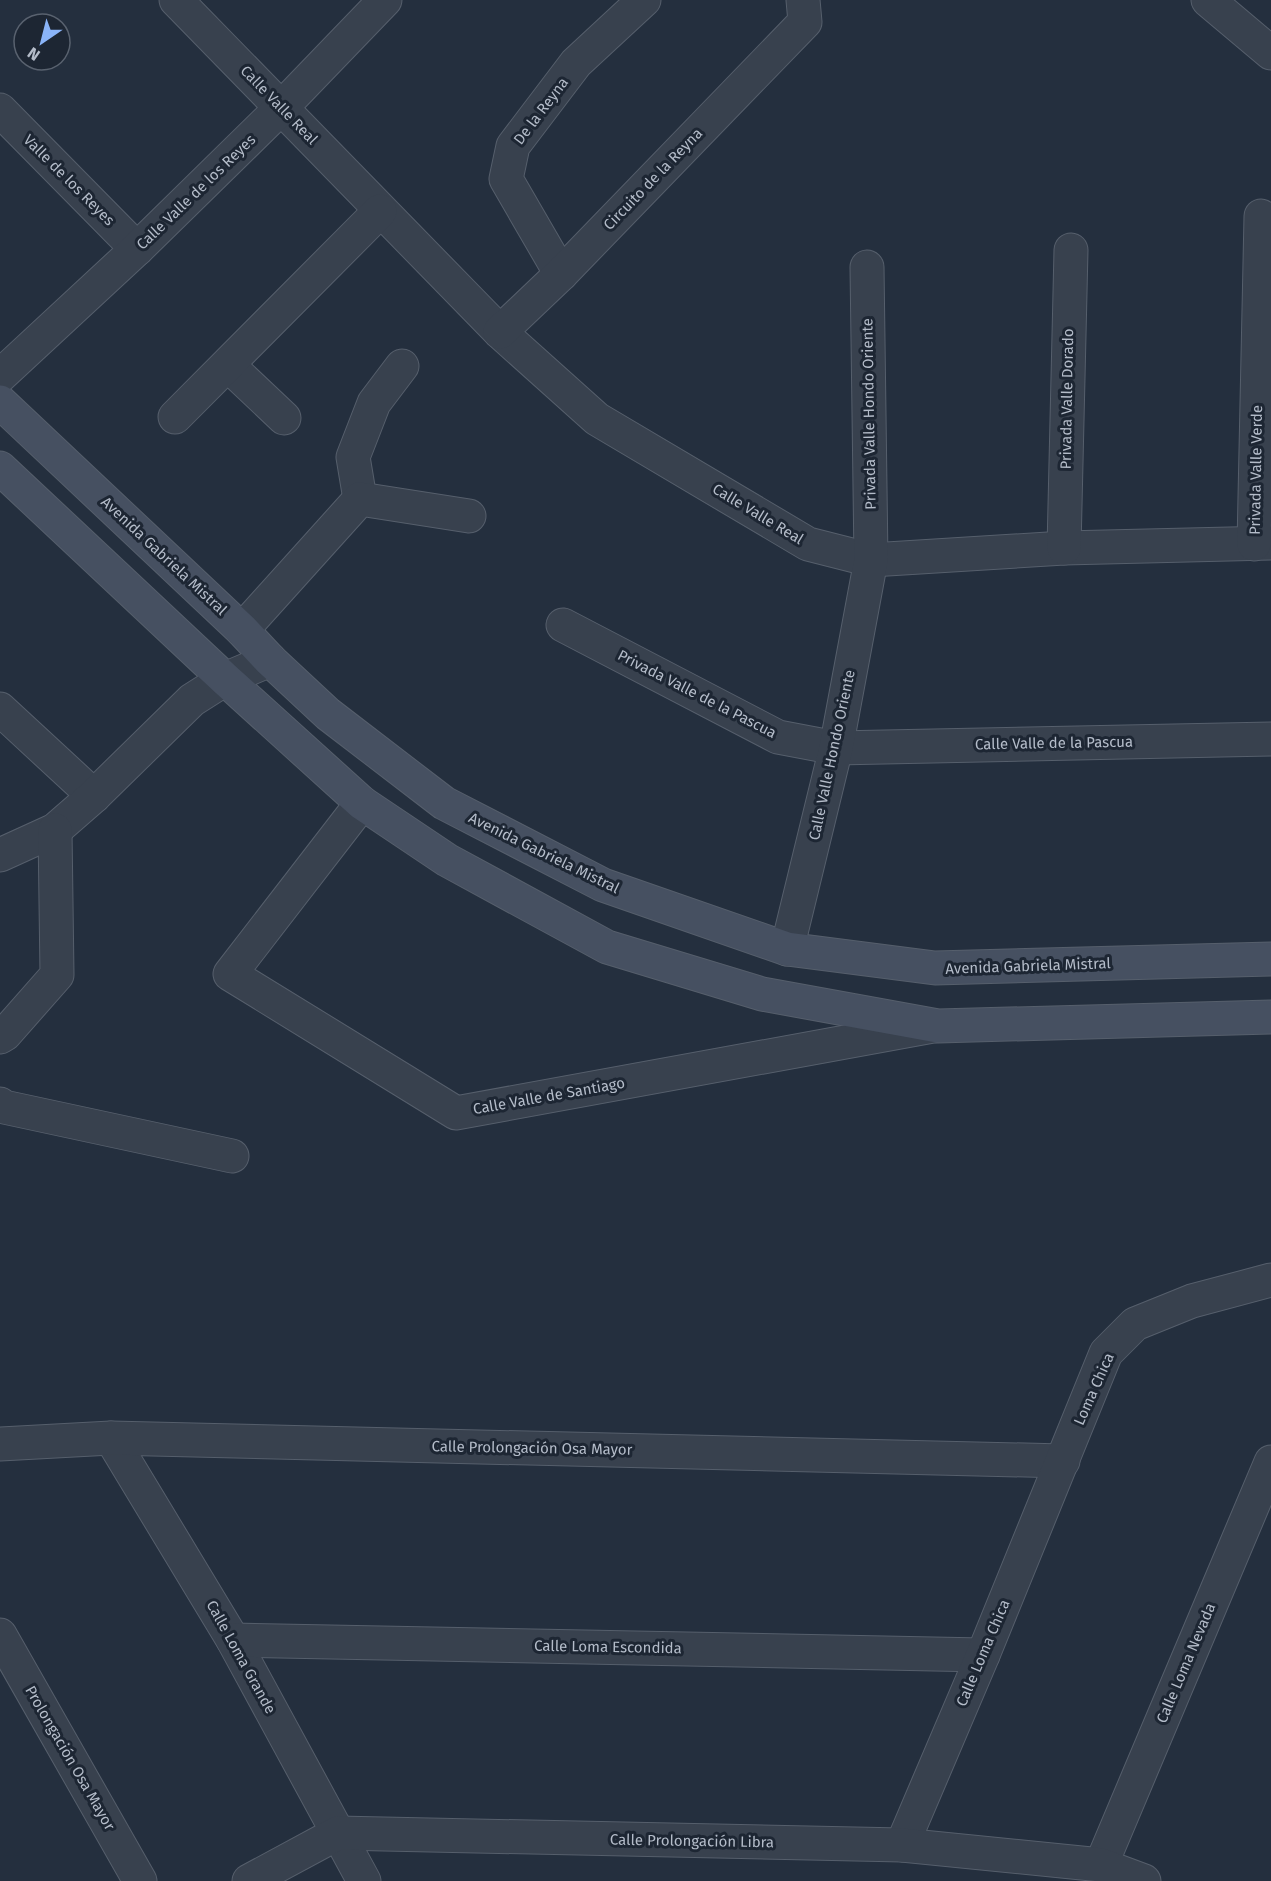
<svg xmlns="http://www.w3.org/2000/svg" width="1271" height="1881" viewBox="0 0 1271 1881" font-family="'Fira Sans',sans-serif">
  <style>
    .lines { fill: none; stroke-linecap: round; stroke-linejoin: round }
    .street-casing { stroke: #565f6c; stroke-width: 35 }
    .secondary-casing { stroke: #565f6c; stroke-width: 35 }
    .street { stroke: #38414e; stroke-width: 33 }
    .secondary { stroke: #465061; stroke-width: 33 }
    .labels { text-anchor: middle; stroke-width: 6; stroke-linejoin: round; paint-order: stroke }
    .street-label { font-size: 15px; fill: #b4bcc9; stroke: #1d2633 }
  </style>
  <rect width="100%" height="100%" fill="#242f3e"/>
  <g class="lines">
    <!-- street casing -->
    <g class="street-casing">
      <g id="street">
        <polyline points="176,0 500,332 597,419 808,544 871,560 1064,548 1271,543"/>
        <polyline points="1208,0 1271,53"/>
        <polyline points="0,110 137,249"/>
        <polyline points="561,274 506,179 513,146 576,63 644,0"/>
        <polyline points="500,332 561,274 805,22 803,0"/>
        <polyline points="228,365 284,418"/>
        <polyline points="0,376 137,249 282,107 385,0"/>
        <polyline points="175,417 380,211"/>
        <polyline points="360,499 353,457 374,403 402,366"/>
        <polyline points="1254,544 1261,216"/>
        <polyline points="1064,548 1071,250"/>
        <polyline points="563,625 778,737 836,748 1271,739"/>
        <polyline points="242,630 360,499 469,516"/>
        <polyline points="0,709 94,796"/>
        <polyline points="362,803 230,974 456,1113 933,1026"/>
        <polyline points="0,855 55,830 94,796 192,700 225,679 270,660"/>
        <polyline points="787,949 836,748 871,560 867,267"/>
        <polyline points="0,1037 5,1034 57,975 55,830"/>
        <polyline points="0,1104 4,1107 232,1156"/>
        <polyline points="111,1438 233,1640 364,1881"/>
        <polyline points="0,1444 111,1438 1063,1461"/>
        <polyline points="0,1635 140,1881"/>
        <polyline points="233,1640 983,1655"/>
        <polyline points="902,1845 983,1655 1106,1353 1135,1324 1192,1301 1271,1280"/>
        <polyline points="1101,1865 1271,1462"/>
        <polyline points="249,1881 338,1833 902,1845 1101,1865 1144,1881"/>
      </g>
    </g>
    <!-- secondary casing -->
    <g class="secondary-casing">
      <g id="secondary">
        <polyline points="0,402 242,630 270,660 328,714 444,803 603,885 787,949 935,968 1271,959"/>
        <polyline points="0,468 225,679 362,803 447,860 607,947 762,994 938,1026 1271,1017"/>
      </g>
    </g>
    <!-- street -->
    <use href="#street" class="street"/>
    <!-- secondary -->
    <use href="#secondary" class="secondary"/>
  </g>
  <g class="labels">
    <!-- street labels -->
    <g class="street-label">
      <text transform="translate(279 105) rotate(46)" y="5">Calle Valle Real</text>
      <text transform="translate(541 111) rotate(-53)" y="5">De la Reyna</text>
      <text transform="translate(653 179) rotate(-46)" y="5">Circuito de la Reyna</text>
      <text transform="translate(69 180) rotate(45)" y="5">Valle de los Reyes</text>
      <text transform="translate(196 192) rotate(-44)" y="5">Calle Valle de los Reyes</text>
      <text transform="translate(1067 399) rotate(-89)" y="5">Privada Valle Dorado</text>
      <text transform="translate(869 414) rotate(-91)" y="5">Privada Valle Hondo Oriente</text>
      <text transform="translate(1256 470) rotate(-89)" y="5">Privada Valle Verde</text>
      <text transform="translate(758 514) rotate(31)" y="5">Calle Valle Real</text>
      <text transform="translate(164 556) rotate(43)" y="5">Avenida Gabriela Mistral</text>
      <text transform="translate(697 694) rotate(27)" y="5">Privada Valle de la Pascua</text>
      <text transform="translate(1054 743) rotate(-1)" y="5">Calle Valle de la Pascua</text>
      <text transform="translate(832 755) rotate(-78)" y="5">Calle Valle Hondo Oriente</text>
      <text transform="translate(544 853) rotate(26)" y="5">Avenida Gabriela Mistral</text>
      <text transform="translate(1028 966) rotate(-2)" y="5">Avenida Gabriela Mistral</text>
      <text transform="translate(549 1096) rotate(-10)" y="5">Calle Valle de Santiago</text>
      <text transform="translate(1094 1389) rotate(-66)" y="5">Loma Chica</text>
      <text transform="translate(532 1448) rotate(1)" y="5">Calle Prolongación Osa Mayor</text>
      <text transform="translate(608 1647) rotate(1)" y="5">Calle Loma Escondida</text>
      <text transform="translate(983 1653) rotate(-67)" y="5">Calle Loma Chica</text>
      <text transform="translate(241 1657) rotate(61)" y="5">Calle Loma Grande</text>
      <text transform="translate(1186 1663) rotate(-67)" y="5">Calle Loma Nevada</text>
      <text transform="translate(70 1758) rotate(60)" y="5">Prolongación Osa Mayor</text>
      <text transform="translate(692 1841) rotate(1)" y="5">Calle Prolongación Libra</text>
    </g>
  </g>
  <!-- north arrow -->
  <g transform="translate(42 42) rotate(215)"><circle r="28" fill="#1d2633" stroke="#59626f" stroke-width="1.5"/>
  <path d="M0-4.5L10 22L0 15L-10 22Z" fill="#8ab4f8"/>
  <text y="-9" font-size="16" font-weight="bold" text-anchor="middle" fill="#b4bcc9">N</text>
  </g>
</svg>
